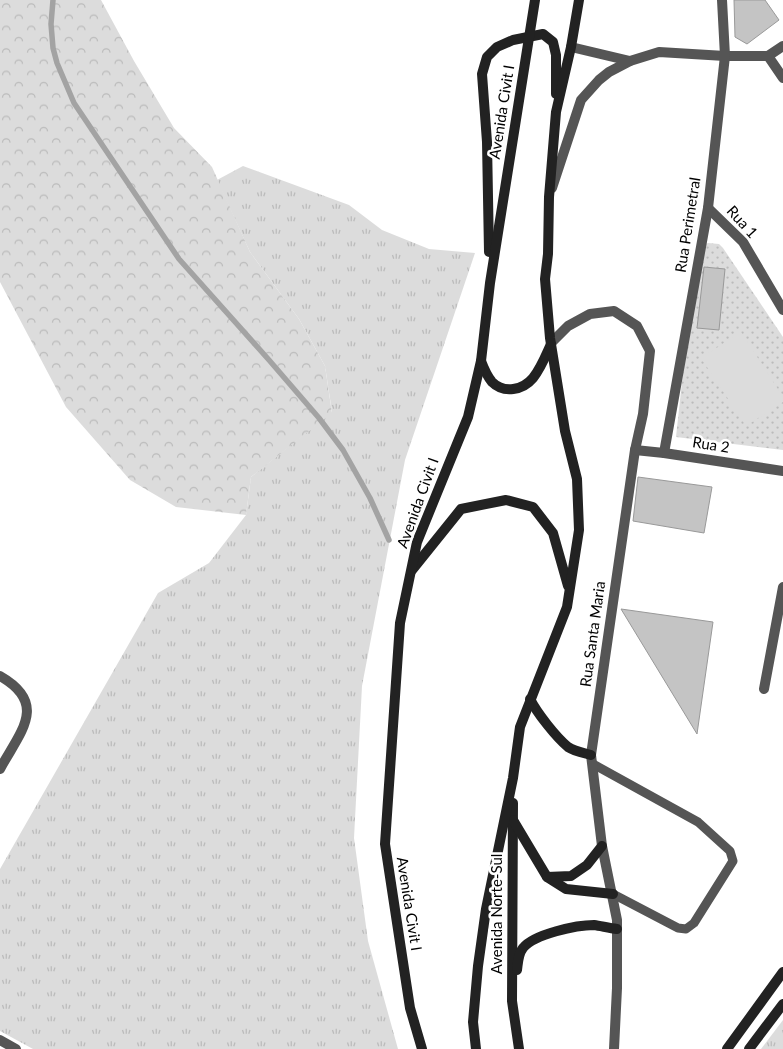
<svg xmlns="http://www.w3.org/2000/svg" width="783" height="1049" viewBox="0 0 783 1049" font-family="Lato,sans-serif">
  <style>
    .grass { fill: url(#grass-tufts) }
    .forest { fill: url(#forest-crowns) }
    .park { fill: url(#park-dots) }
    .pitch { fill: #dcdcdc }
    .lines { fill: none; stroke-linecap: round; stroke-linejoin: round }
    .stream { stroke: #a3a3a3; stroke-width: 5.5 }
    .building { fill: #c4c4c4; stroke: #999 }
    .service { stroke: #555; stroke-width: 9 }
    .minor { stroke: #555; stroke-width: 10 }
    .tertiary { stroke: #555; stroke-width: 10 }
    .secondary { stroke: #222; stroke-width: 10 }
    .labels { text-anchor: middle; stroke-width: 5; stroke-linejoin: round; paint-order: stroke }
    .street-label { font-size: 15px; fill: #000; stroke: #fff }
  </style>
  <defs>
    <pattern id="grass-tufts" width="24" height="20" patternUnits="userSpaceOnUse" patternTransform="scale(1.25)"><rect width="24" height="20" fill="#dcdcdc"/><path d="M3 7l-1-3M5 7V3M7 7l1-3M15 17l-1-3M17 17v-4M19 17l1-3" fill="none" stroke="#bbb"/></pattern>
    <pattern id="forest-crowns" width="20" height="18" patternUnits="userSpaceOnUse" patternTransform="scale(1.25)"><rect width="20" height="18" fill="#dcdcdc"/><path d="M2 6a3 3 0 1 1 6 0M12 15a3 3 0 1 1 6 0" fill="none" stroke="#bbb"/></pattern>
    <pattern id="park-dots" width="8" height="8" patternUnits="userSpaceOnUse" patternTransform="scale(1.25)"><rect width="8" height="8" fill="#dcdcdc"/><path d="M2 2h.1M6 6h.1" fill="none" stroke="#bbb" stroke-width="1.8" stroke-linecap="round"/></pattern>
  </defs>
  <rect width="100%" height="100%" fill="#fff"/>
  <!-- grass -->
  <g class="grass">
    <polygon points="243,166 349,205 382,230 429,249 475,253 405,460 362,686 354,838 368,941 398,1049 33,1049 0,1031 0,869 158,593 209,563 246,515 251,477 332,412 325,366 299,319 250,252 217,180"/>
    <polygon points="783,1020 783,1049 761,1049"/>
  </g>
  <!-- forest -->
  <polygon class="forest" points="0,0 101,0 134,61 174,128 212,167 250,252 299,319 325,366 332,413 251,477 246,515 176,507 130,480 66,407 0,282"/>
  <!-- park -->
  <polygon class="park" points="708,243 719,244 723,248 783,337 783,450 676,437 696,253 703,245"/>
  <!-- pitch -->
  <polygon class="pitch" points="741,332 783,397 783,402 746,426 701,358"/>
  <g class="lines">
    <!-- stream -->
    <polyline class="stream" points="53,0 51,24 53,48 57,63 74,103 179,259 269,360 319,418 343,450 370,498 389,540"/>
  </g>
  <!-- building -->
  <g class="building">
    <polygon points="734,0 765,0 779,20 747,44 735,37"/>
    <polygon points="704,267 725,269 719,330 697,328"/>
    <polygon points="638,477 712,487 704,533 633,521"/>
    <polygon points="621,609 713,622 697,734"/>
  </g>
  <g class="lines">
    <!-- service -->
    <polyline class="service" points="593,764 698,822 730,851 733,861 694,923 686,929 678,928 613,894"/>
    <!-- minor -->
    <g class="minor">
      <polyline points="571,47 630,61"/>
      <polyline points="768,56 783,78"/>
      <polyline points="552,188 581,100 599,80 609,72 630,61 659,52 725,56 768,56 783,46"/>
      <polyline points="708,208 743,242 783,310"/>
      <polyline points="551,343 568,326 590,314 614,311 637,326 650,351 643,414 635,450 591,755 602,846 617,920 617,988 614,1049"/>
      <polyline points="635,450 664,453 783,471"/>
      <polyline points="664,453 708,208 725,56 722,0"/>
      <path d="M0 676C49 704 20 732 0 769"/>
      <polyline points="764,689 783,587"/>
    </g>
    <!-- tertiary -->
    <polyline class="tertiary" points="0,1040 16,1049"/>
    <!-- secondary -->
    <g class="secondary">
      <polyline points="489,252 487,142 482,74 487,57 497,47 513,40 543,34 553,42 556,55 556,94"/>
      <path d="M481 361C484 369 487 376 492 382 504 394 523 390 533 378 541 368 546 355 551 344"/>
      <polyline points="412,570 461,509 506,500 533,507 553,533 568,586"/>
      <path d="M530 699C537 713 556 737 568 747 574 751 584 753 591 755"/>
      <polyline points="513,803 512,1001 519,1049"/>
      <polyline points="513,820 547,877 571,876 587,865 602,846"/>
      <polyline points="547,877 566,889 613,894"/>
      <path d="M517 970C518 963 518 954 523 948 534 934 577 925 594 925 601 926 609 928 617 929"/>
      <polyline points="422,1049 410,1008 385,844 400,623 417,542 468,417 481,361 490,283 535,0"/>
      <polyline points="476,1049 473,1022 478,966 486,909 513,778 520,727 567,607 579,530 577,479 565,431 550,338 545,279 548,254 549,197 556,112 571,47 579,0"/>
      <polyline points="727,1049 783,972"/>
      <polyline points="749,1049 783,1004"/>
    </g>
  </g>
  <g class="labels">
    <!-- street labels -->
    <g class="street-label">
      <text transform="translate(502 112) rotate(-81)" y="5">Avenida Civit I</text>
      <text transform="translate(742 222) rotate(48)" y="5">Rua 1</text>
      <text transform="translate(688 225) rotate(-81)" y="5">Rua Perimetral</text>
      <text transform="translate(711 445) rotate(9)" y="5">Rua 2</text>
      <text transform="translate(418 503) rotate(-70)" y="5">Avenida Civit I</text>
      <text transform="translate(593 634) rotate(-82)" y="5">Rua Santa Maria</text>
      <text transform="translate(409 904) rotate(81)" y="5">Avenida Civit I</text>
      <text transform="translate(497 914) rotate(-90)" y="5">Avenida Norte-Sul</text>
    </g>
  </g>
</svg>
